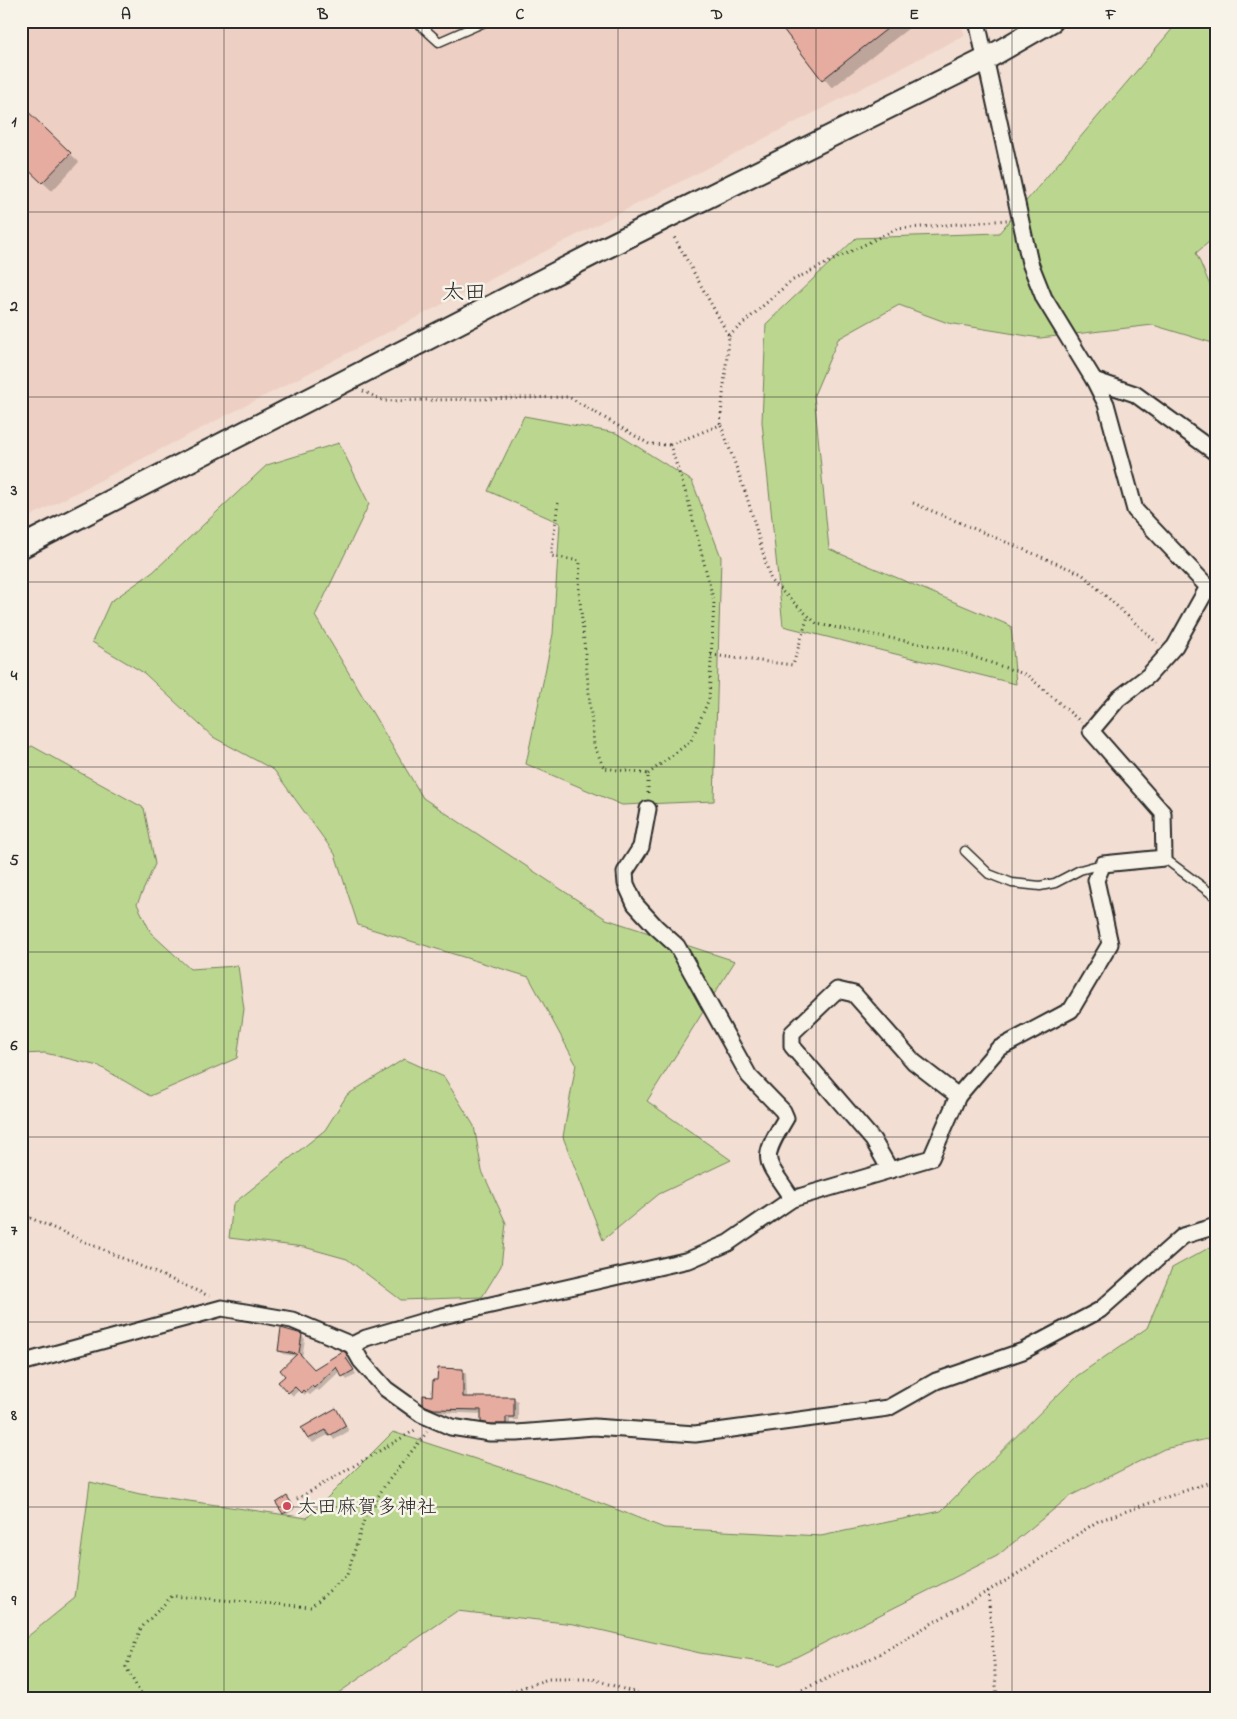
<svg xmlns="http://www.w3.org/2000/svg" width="1237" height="1719" viewBox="0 0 1237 1719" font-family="'Indie Flower','Klee One',sans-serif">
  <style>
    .built { fill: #eecfc3 }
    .green { fill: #bbd78f; stroke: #73815d }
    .shadow { fill: #0003 }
    .building { fill: #e5ac9f; stroke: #2b2b2b }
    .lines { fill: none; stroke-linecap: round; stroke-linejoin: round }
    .lane-casing { stroke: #2b2b2b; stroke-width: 11 }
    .street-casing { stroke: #2b2b2b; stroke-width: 19 }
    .secondary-casing { stroke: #2b2b2b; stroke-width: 25 }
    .path { stroke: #2b2b2b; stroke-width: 3; stroke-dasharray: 1 4; stroke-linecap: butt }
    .lane { stroke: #f7f3e8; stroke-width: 8 }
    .street { stroke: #f7f3e8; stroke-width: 15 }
    .secondary { stroke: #f7f3e8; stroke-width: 21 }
    .grid { fill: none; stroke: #2b2b2b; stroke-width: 1; stroke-opacity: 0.55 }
    .poi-dot { fill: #d1495b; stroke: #f7f3e8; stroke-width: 2 }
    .labels { text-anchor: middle; stroke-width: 5; stroke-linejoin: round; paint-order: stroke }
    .poi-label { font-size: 20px; fill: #2b2b2b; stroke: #f7f3e8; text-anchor: start }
    .quarter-label { font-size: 22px; fill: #2b2b2b; stroke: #f7f3e8 }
    .neatline { fill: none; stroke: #2b2b2b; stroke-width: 2 }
    .grid-label { font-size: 16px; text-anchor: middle; font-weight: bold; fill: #2b2b2b }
  </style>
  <rect width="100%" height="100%" fill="#f2ded2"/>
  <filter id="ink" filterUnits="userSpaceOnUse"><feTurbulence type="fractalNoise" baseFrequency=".02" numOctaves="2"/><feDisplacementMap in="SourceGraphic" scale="10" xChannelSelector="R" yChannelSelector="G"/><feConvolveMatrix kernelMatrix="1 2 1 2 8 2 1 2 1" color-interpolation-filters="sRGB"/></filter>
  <g filter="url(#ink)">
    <!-- built -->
    <polygon class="built" points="21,21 959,21 965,35 21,521"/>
    <!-- green -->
    <g class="green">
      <polygon points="1179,21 1216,21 1216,236 1196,253 1216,299 1216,344 1153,325 1040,338 948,323 899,305 838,339 814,395 829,549 1011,626 1016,684 783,626 762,422 766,324 856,238 999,233"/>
      <polygon points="524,416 616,433 692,481 721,557 714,801 622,805 526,764 553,634 560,523 488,491"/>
      <polygon points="339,443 369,504 315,616 423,798 606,919 735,961 647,1101 731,1160 659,1194 603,1240 563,1137 576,1064 529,977 358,925 335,854 274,770 213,737 144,673 92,642 110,602 153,572 267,465"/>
      <polygon points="32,746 144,808 155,864 137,904 151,933 190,969 238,966 244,1009 237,1058 150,1096 99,1066 45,1053 21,1054 21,752"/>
      <polygon points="404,1059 444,1077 474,1126 482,1171 506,1223 501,1266 482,1297 401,1300 347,1259 304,1247 229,1238 233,1204 325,1130 347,1095"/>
      <polygon points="1216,1244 1216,1437 1164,1449 1070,1496 997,1556 780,1665 700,1653 574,1624 457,1611 331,1698 21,1698 21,1642 75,1598 90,1482 140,1494 307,1518 393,1432 549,1483 664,1528 821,1536 941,1511 1077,1376 1147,1328 1172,1268"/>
    </g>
    <!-- shadow -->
    <g class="shadow">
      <polygon points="778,21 918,21 832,88"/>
      <polygon points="21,107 79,162 52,191 21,162"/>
      <polygon points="301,1335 305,1339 302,1358 314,1371 345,1353 356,1374 347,1380 340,1371 319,1391 317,1389 310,1395 307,1393 305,1395 299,1390 293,1396 280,1382 287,1376 296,1356 283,1354 279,1350"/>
      <polygon points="462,1370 466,1374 467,1399 514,1398 518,1402 518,1420 510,1420 510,1427 487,1426 483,1422 483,1414 439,1412 424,1403 433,1398 438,1381"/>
      <polygon points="336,1410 349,1431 334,1440 330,1434 313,1443 309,1438"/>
      <polygon points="288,1499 295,1509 286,1515 278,1504"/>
    </g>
    <!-- building -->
    <g class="building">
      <polygon points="777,21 897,21 822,80"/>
      <polygon points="21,105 71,153 42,183 21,163"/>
      <polygon points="281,1328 302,1334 299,1353 314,1369 343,1351 345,1352 348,1356 346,1358 354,1370 342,1377 336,1367 314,1388 312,1386 305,1392 303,1390 301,1393 295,1387 288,1393 278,1382 285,1376 280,1370 297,1354 278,1351"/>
      <polygon points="438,1368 463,1369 463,1397 514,1397 514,1417 506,1417 506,1424 491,1424 481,1422 481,1410 434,1409 426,1406 423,1404 423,1395 432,1396 433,1380 437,1380"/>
      <polygon points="336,1408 346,1426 329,1436 326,1430 308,1439 301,1428"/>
      <polygon points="287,1496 294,1507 283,1514 276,1503"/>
    </g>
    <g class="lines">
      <!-- lane casing -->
      <g class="lane-casing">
        <g id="lane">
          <polyline points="416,21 439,42 487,21"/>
          <polyline points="965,851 989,874 1012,883 1040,886 1055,883 1080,870 1102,864"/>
          <polyline points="1164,858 1216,897"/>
        </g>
      </g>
      <!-- street casing -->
      <g class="street-casing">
        <g id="street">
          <polyline points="1094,380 1135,394 1216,453"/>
          <path d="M648 809 641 847 625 872 626 884 635 904 656 927 677 946 749 1076 783 1111 786 1118C759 1163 765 1157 792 1199"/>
          <polyline points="890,1170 873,1140 792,1046 792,1033 837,990 854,994 914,1062 958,1096"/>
          <polyline points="352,1345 361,1361 386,1389 421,1414 451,1427 490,1433 517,1433 594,1427 695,1434 888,1408 936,1381 1023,1351 1100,1310 1183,1236 1216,1226"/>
          <polyline points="21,1363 222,1308 292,1320 352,1345 366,1338 438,1317 689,1260 728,1243 792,1199 931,1158 958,1096 998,1049 1071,1010 1110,944 1096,880 1103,864 1164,858 1163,813 1091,731 1118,699 1148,676 1175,646 1208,587 1135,510 1106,404 1094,380 1044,298 1030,263 977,21"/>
        </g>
      </g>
      <!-- secondary casing -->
      <g class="secondary-casing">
        <polyline id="secondary" points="21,547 603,249 986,59 1052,21"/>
      </g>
      <!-- path -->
      <g class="path">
        <polyline points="729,336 791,281 896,229 1007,220"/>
        <polyline points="363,391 384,401 569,397 649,444 670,445"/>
        <polyline points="721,425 747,497 771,581 817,624 953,650 1027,675 1081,722"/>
        <polyline points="558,503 551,556 580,561 579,590 594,745 604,768 648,774 648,794"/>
        <polyline points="913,503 1082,574 1157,643"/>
        <polyline points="711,655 793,665 808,616"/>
        <polyline points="648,774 691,741 709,699 714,602 688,500 670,445 720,425 729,336 673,235"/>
        <polyline points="21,1214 209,1296"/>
        <polyline points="297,1499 417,1429"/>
        <polyline points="988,1591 997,1698"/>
        <polyline points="143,1698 126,1667 141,1628 172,1596 311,1607 347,1575 364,1520 385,1485 427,1432"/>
        <polyline points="492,1698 548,1679 593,1679 651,1698"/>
        <polyline points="743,1698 795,1693 872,1658 1014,1576 1098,1521 1216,1480"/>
      </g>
      <!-- lane -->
      <use href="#lane" class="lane"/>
      <!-- street -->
      <use href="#street" class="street"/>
      <!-- secondary -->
      <use href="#secondary" class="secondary"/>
    </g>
  </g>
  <!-- grid -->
  <path class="grid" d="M224 21V1698M422 21V1698M618 21V1698M816 21V1698M1012 21V1698M21 212H1216M21 397H1216M21 582H1216M21 767H1216M21 952H1216M21 1137H1216M21 1322H1216M21 1507H1216"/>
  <!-- markers -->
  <circle class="poi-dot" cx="287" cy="1506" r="5"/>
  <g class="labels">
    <!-- poi labels -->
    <g class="poi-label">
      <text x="297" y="1513">太田麻賀多神社</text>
    </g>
    <!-- quarter labels -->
    <g class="quarter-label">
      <text x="464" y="299">太田</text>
    </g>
  </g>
  <!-- margin -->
  <rect width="1237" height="1719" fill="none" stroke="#f7f3e8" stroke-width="55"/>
  <rect x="28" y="28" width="1182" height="1664" class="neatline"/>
  <g class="grid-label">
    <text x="126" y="19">A</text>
    <text x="323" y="19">B</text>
    <text x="520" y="19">C</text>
    <text x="717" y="19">D</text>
    <text x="914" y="19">E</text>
    <text x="1111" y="19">F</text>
    <text x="14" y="126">1</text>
    <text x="14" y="311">2</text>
    <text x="14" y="495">3</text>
    <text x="14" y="680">4</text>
    <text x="14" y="865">5</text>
    <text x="14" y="1050">6</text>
    <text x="14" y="1235">7</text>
    <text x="14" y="1420">8</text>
    <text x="14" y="1605">9</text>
  </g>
</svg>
